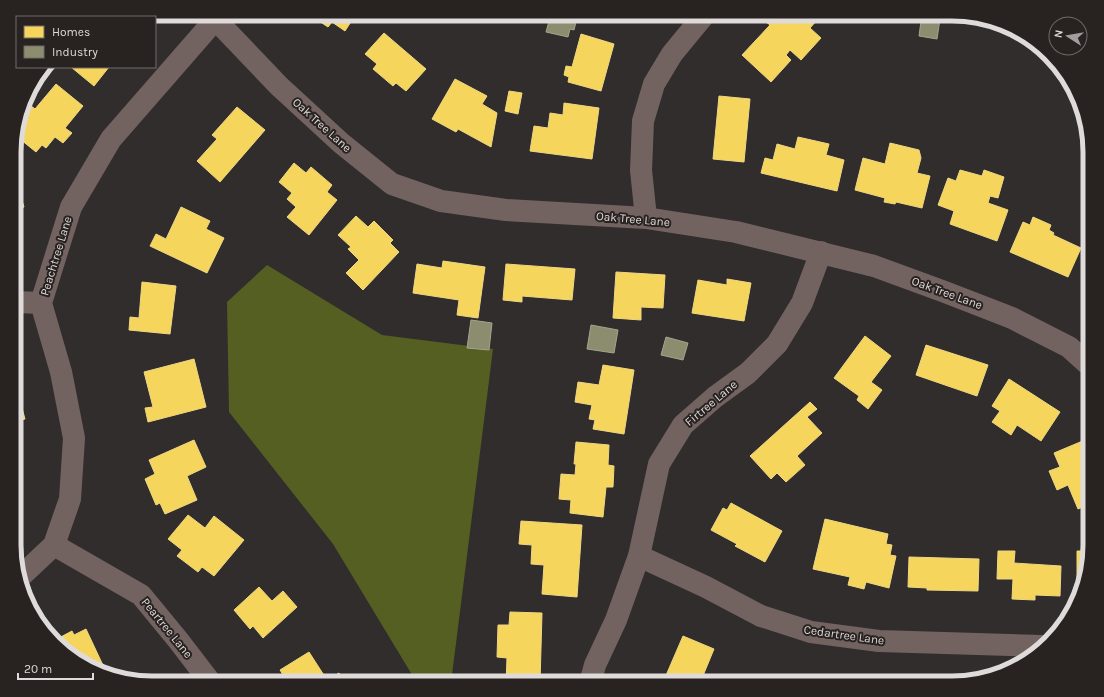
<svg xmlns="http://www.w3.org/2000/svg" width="1104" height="697" viewBox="0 0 1104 697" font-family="Karla,sans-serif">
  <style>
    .forest { fill: #555f22 }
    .homes { fill: #f6d55c; stroke: #efd782 }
    .industry { fill: #8c8c6e; stroke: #a5a48e }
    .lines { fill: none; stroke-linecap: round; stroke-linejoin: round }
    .minor { stroke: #726361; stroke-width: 22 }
    .labels { text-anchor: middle; stroke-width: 4; stroke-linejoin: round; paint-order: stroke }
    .street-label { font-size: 12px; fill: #dfdbda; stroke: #282220 }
    .rim { fill: none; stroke: #dfdbda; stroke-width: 5 }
  </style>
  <rect width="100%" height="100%" fill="#302d2c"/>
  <!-- forest -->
  <polygon class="forest" points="267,265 382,335 493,349 451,683 417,683 333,544 229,412 227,302"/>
  <!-- homes -->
  <g class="homes">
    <polygon points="317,14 356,14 345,31 332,22 328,27 319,21 322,17"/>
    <polygon points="773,14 776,16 779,14 813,14 818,19 810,28 821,38 801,60 790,50 786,55 791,60 771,82 742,55 770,25 766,22"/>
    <polygon points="384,33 426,69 406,91 396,83 393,86 373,69 377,64 365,54"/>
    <polygon points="581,34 614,44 601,91 568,82 569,77 564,75 566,66 572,67"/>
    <polygon points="71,67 109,67 94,86"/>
    <polygon points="455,79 487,96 482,104 497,113 491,147 458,129 456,132 432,119"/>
    <polygon points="56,84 83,106 65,128 72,133 63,143 55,137 46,148 42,145 36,152 15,135 21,129 17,127 25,101 35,109"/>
    <polygon points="509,91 522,93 518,114 505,111"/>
    <polygon points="719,96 750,99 744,162 713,159"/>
    <polygon points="564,103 599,108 592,159 530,151 534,126 548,128 550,113 563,115"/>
    <polygon points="237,107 265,130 220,182 197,161 217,139 212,135"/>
    <polygon points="798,137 829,144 826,155 844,160 837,191 761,173 765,158 773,160 777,144 795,149"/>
    <polygon points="890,143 919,150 921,158 917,173 930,176 922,208 896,202 895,204 884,202 885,198 855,190 863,158 885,164"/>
    <polygon points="294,163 306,173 311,167 332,185 327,192 337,200 309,235 287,217 296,207 287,199 292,193 279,182"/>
    <polygon points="960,170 982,176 984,170 1004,177 998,198 990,196 988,203 1008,210 997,241 950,224 954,211 938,205 948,178 956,181"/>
    <polygon points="15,178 24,207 15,210"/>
    <polygon points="181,207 210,221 206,229 224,238 207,273 150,246 156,234 166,239"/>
    <polygon points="356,216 368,227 374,221 393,240 390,243 399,252 363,290 346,273 359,260 348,249 351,247 338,235"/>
    <polygon points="1033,217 1051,225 1049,230 1054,233 1053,235 1081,248 1068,277 1010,252 1023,222 1030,225"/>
    <polygon points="443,261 485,267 478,318 457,315 459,300 413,293 417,264 442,268"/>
    <polygon points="506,264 575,269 572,300 522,296 522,302 503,300"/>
    <polygon points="616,272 665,275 663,308 641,307 641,320 613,318"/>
    <polygon points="727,279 751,283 744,321 692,313 698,280 727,285"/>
    <polygon points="142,282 176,286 170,334 129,330 130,317 139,318"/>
    <polygon points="865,336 891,356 871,382 882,390 868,409 857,400 859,396 834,378"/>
    <polygon points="926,345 988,365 977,396 916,375"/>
    <polygon points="194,359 206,407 148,422 145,408 153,407 144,372"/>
    <polygon points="603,365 634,370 624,434 593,429 595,420 589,419 592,405 575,402 578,382 599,385"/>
    <polygon points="1009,379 1060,412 1041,441 1017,425 1011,435 992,422 1000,411 992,406"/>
    <polygon points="17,390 25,419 19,421 22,434 15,435 15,391"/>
    <polygon points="810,402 817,409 807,417 822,433 797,456 805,465 786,482 777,473 771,479 750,456"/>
    <polygon points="194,440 206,467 187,476 197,500 165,514 160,503 156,505 145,479 155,474 149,460"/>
    <polygon points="1085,440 1090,451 1090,504 1078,509 1068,485 1057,490 1049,471 1060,467 1054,453"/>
    <polygon points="576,442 609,445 608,465 614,466 613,487 606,487 603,517 570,513 571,500 559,499 561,474 575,475 576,464 574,464"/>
    <polygon points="731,503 782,531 765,562 735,546 737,544 711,530 723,508 727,510"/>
    <polygon points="188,515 205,528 214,516 244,540 214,576 202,567 198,572 177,556 182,550 168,539"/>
    <polygon points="825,519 888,534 886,544 892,545 890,555 896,556 889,588 866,582 864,589 848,585 850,577 813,569"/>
    <polygon points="521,521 582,525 577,597 542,594 544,565 531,564 532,545 519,544"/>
    <polygon points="1089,538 1090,554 1081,581 1077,581 1077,551 1089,551"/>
    <polygon points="998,551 1015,551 1014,563 1061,566 1060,596 1035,595 1035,600 1012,599 1013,579 997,579"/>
    <polygon points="909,557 979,559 978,591 927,590 927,588 908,587"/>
    <polygon points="259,587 272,601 283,591 297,607 263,638 253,626 250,629 234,610"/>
    <polygon points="510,612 542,613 540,683 506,683 507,658 497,657 498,625 509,625"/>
    <polygon points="86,629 108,676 76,660 55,640 72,631 74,635"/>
    <polygon points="683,636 714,649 700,683 671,683 664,680"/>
    <polygon points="309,652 327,680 339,673 345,683 288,683 280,670"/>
  </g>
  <!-- industry -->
  <g class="industry">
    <polygon points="551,14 578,14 574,30 570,29 568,37 546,32"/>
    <polygon points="922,14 938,14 937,18 940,19 937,39 919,36"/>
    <polygon points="471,320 492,323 489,350 467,348"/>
    <polygon points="591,325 618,330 614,353 587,349"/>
    <polygon points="666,337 688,343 683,360 661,355"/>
  </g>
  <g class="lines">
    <!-- minor -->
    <g class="minor">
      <polyline points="216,20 279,86 341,143 392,184 441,201 506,210 646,218 736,232 874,266 945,292 1012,318 1069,347 1090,366"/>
      <polyline points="646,218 641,170 643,121 654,84 672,54 705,14"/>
      <polyline points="15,302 41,303"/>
      <polyline points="54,545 141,595 178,640 211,683"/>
      <polyline points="639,556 706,587 761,616 811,632 879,641 1041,646"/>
      <polyline points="20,577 54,545 70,499 74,438 61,372 41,303 71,207 111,139 220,14"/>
      <polyline points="590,683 595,665 616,620 639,556 659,464 683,425 715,397 748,373 777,344 802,303 821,252"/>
    </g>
  </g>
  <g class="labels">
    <!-- street labels -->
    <g class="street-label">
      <text transform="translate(322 125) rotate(42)" y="4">Oak Tree Lane</text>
      <text transform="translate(633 219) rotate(5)" y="4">Oak Tree Lane</text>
      <text transform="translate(56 256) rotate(-73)" y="4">Peachtree Lane</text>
      <text transform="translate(947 293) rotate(20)" y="4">Oak Tree Lane</text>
      <text transform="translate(711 403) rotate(-40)" y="4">Firtree Lane</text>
      <text transform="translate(167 628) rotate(51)" y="4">Peartree Lane</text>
      <text transform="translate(844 635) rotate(8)" y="4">Cedartree Lane</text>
    </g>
  </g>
  <!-- crop -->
  <path d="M0 0H1104V697H0ZM152 21H952A131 131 0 0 1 1083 152V545A131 131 0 0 1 952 676H152A131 131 0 0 1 21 545V152A131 131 0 0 1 152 21Z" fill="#282220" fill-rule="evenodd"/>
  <path class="rim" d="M152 21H952A131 131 0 0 1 1083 152V545A131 131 0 0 1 952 676H152A131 131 0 0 1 21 545V152A131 131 0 0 1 152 21Z"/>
  <!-- legend -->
  <rect x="16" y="16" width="140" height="52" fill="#282220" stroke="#716c6a"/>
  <rect x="24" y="26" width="20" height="12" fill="#f6d55c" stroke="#716c6a"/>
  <text x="52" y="36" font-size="12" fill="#dfdbda">Homes</text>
  <rect x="24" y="46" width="20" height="12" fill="#8c8c6e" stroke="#716c6a"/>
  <text x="52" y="56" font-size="12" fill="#dfdbda">Industry</text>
  <!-- north arrow -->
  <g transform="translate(1068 36) rotate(282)"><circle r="19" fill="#282220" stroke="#716c6a"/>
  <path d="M0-3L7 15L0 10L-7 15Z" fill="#a29e9d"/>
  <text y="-6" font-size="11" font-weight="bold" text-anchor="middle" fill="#dfdbda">N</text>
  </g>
  <!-- scale -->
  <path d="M18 673v6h75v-6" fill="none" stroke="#dfdbda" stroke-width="2"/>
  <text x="24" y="673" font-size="12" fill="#dfdbda" stroke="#282220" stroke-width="3" paint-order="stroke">20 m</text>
</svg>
